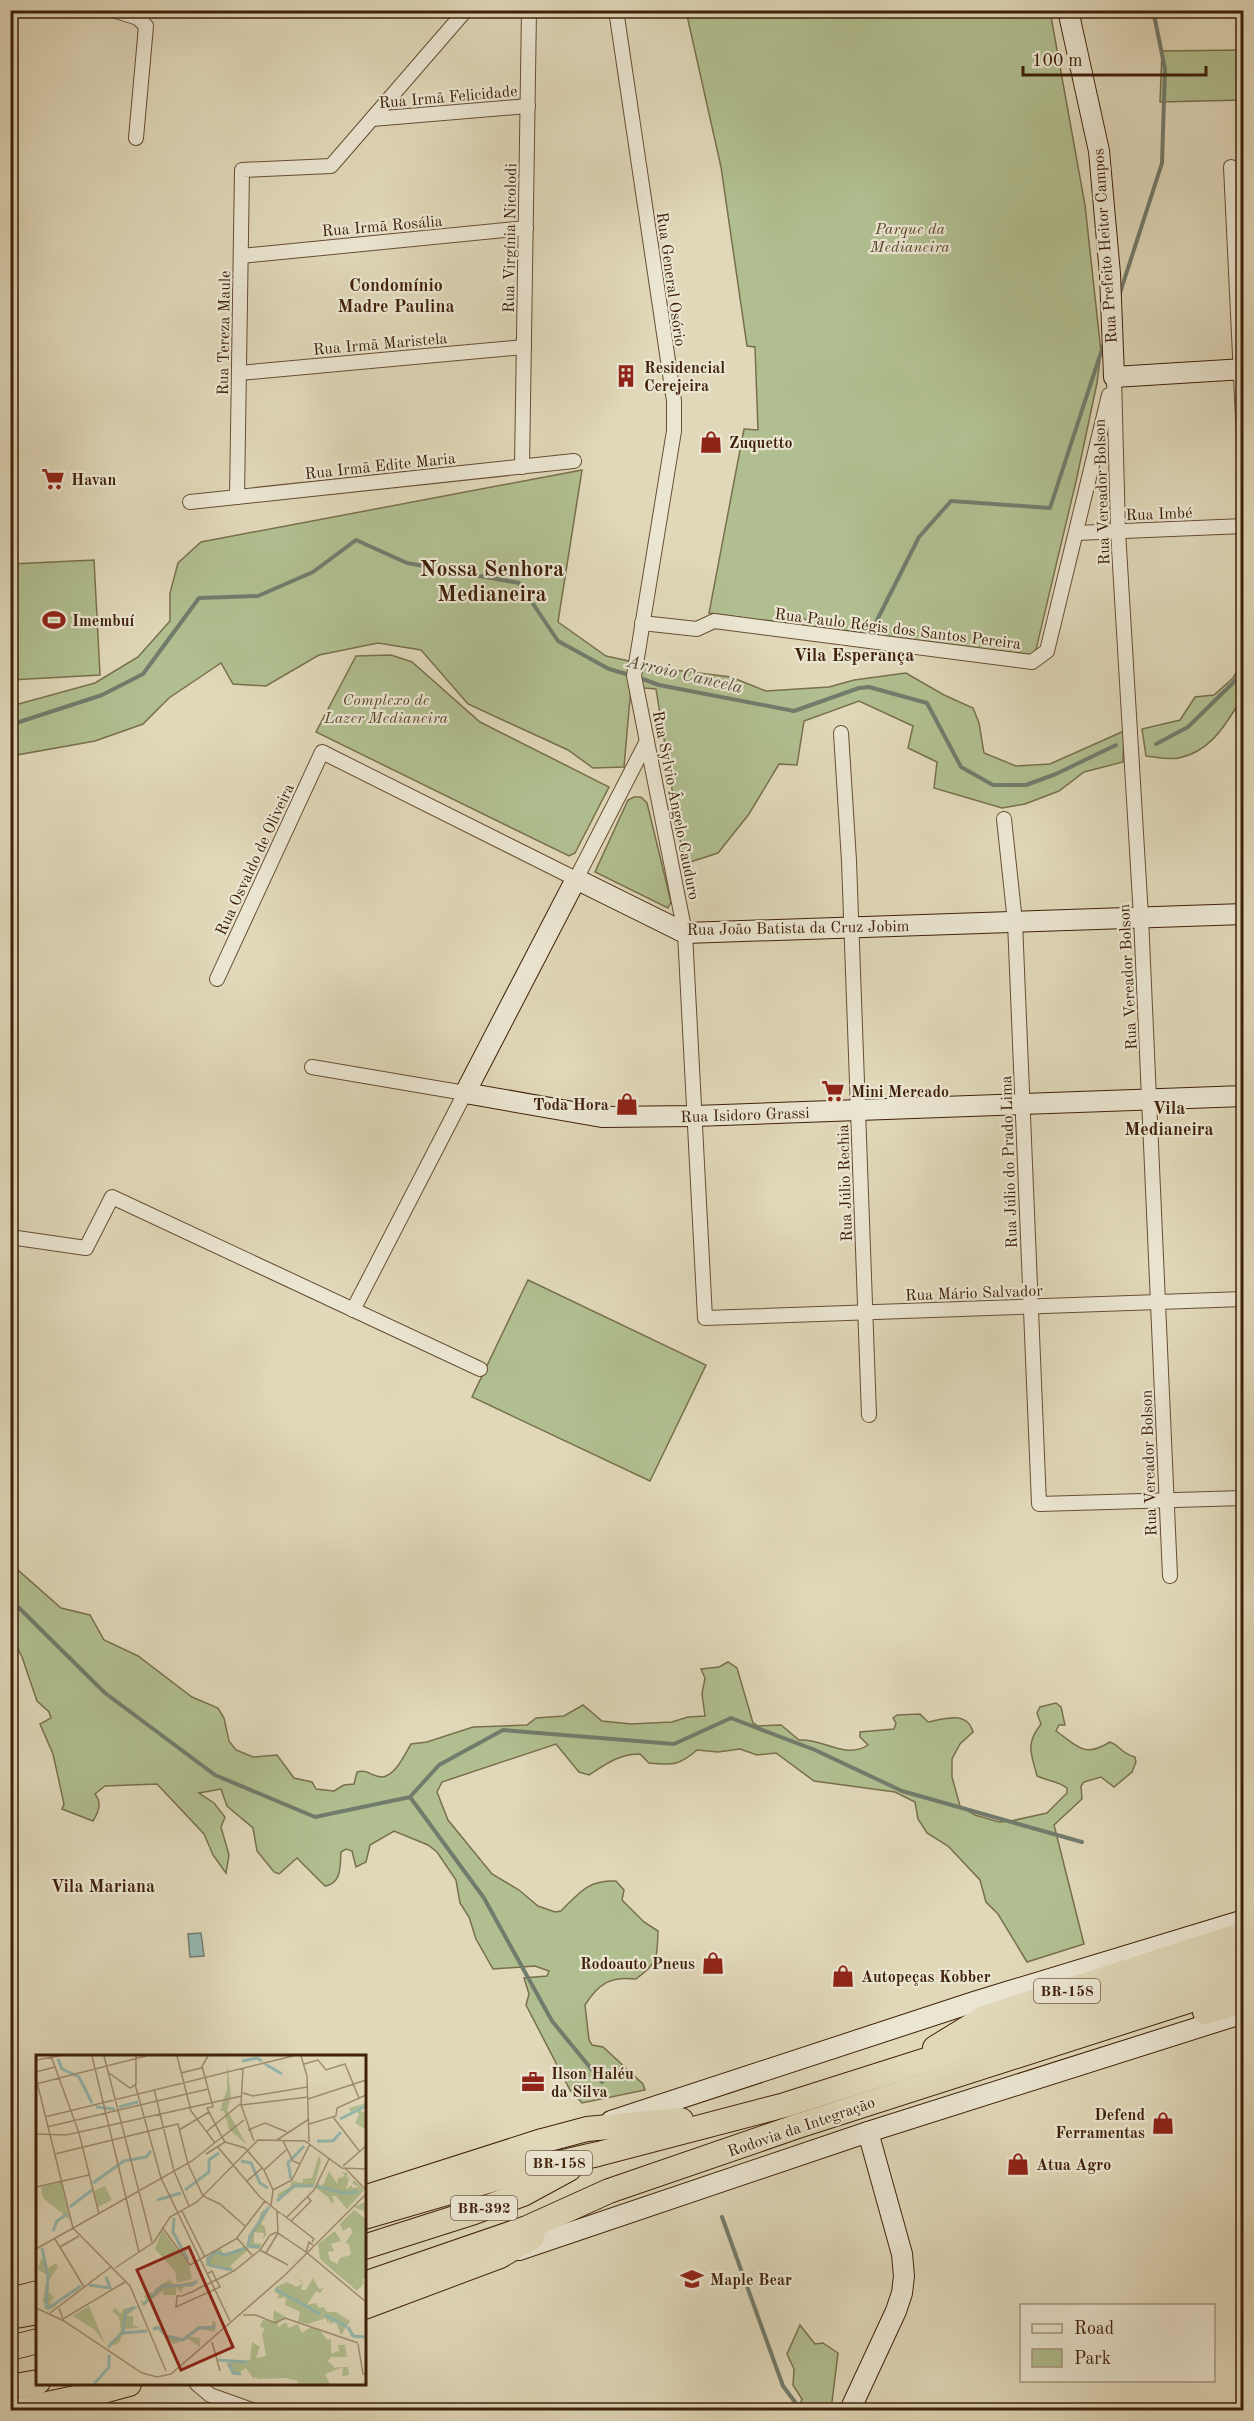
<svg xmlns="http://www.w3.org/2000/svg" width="1254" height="2421" viewBox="0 0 1254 2421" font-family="'Old Standard TT',serif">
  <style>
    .green { fill: #b1bf90; stroke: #78704c; stroke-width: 1.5 }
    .water { fill: #94b9b1; stroke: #727c6d; stroke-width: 1.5 }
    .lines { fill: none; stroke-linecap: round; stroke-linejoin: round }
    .stream { stroke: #727c6d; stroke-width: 4 }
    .street-casing { stroke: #674e34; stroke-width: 16 }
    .secondary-casing { stroke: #3f2008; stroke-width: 22 }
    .highway-casing { stroke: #3f2008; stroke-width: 26 }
    .street { stroke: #ebe6d2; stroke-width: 14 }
    .secondary { stroke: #ebe6d2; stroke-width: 20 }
    .highway { stroke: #e0d8b9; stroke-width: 24 }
    .labels { text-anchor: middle; stroke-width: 4.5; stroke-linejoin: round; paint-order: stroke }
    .shield { fill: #ebe6d2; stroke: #735b45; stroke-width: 1.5 }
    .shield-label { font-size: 15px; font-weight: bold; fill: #3f2008 }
    .street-label { font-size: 16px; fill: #3f2008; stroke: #ebe6d2 }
    .park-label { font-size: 16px; font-style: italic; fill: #5c482a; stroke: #ebe6d2 }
    .poi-label { font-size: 16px; font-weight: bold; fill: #3f2008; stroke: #ebe6d2; text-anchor: start }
    .neighbourhood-label { font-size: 18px; font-weight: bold; fill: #3f2008; stroke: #ebe6d2 }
    .water-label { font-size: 18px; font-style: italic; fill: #584e3b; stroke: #ebe6d2 }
    .district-label { font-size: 22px; font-weight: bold; fill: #3f2008; stroke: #ebe6d2 }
    .inset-river { fill: none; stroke: #94b9b1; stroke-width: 3 }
    .inset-road { fill: none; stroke: #a08e72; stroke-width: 1.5 }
    .view { fill: #8f2418; fill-opacity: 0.15; stroke: #8f2418; stroke-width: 3 }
    .inset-edge { fill: none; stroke: #3f2008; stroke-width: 3 }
  </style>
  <rect width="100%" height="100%" fill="#e0d8b9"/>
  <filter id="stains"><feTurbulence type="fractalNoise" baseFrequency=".00333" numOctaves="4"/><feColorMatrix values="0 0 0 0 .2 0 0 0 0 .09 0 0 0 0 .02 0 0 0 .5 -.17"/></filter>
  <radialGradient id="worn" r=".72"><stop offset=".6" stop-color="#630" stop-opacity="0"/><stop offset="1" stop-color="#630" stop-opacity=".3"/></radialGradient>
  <!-- green -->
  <g class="green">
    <polygon points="686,11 1050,11 1085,205 1101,352 1097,383 1077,477 1034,658 810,628 805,619 794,619 788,624 709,613 744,429 758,430 755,347 747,346 721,167"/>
    <polygon points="1243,50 1243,100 1160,102 1162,51"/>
    <polygon points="582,470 558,622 606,656 666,669 731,677 766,691 829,687 854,680 906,673 944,695 973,708 979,723 984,753 1016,766 1050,764 1124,731 1123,762 1084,772 1059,791 1025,804 1002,808 934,788 937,762 908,748 913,726 859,701 804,721 797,765 779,764 749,814 718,853 684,864 656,689 631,687 624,767 593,768 568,750 468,704 421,650 378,643 319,655 266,686 233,684 221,663 169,698 143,724 95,741 11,756 11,706 95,683 138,657 170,621 170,593 178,563 201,542"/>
    <polygon points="94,560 100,675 11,680 11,564"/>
    <path d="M1243 643V704L1237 706C1223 729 1208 752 1179 758 1169 760 1156 757 1146 756L1142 729 1180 720 1195 697 1214 695 1233 678 1240 666Z"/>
    <polygon points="391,655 412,662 480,722 609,787 575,853 569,856 316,732 356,656"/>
    <polygon points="634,797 641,797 647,803 671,902 668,908 595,872 628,800"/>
    <polygon points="528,1280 706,1365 650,1481 472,1397"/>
    <path d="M10 1548 18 1553 16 1564 18 1570 61 1608 90 1615 104 1640 138 1656 192 1697 218 1708 224 1718 229 1741 236 1750 253 1757 277 1755 294 1778 312 1782 316 1789 334 1791 344 1785 354 1784 357 1772C367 1769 371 1776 381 1777 395 1777 405 1754 411 1744L427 1742 473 1727 527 1725 536 1718 564 1716 583 1705 602 1721 631 1724 672 1722 688 1717 705 1716 702 1694 705 1678 701 1669 719 1667 728 1662 737 1668 753 1723 758 1726 781 1725 799 1740C823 1738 846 1760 868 1745L860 1737V1732L894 1729 896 1723 893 1718 897 1715 920 1714 928 1722C944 1719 967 1710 973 1732L960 1744 952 1759V1777L960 1806 975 1815 999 1822 1011 1821 1047 1813 1067 1793V1788C1059 1781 1047 1781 1037 1776 1031 1752 1025 1745 1041 1724L1037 1713 1040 1707 1056 1703 1061 1707 1065 1725H1059L1056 1731C1079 1747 1084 1758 1110 1742 1121 1746 1120 1753 1135 1757L1136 1762 1132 1772 1114 1787 1101 1777 1084 1782 1081 1786 1082 1799 1054 1825 1084 1944 1027 1962 998 1914 986 1902 980 1880 948 1846 927 1833 918 1819 915 1802 895 1792 814 1781 776 1753 757 1755 740 1749 718 1752 697 1750C679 1766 672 1765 649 1763L640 1754C619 1754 606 1764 589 1775L579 1772 556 1744 442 1782 437 1792 448 1820 492 1874 519 1890 538 1906 555 1912 561 1911C580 1892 588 1880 616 1881L624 1890 622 1900 644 1922 658 1931C657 1958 659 1962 636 1979 611 1976 599 1983 585 2005L589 2040 592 2045 603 2047 643 2084 645 2090 582 2103 570 2090 526 2005 529 1994 524 1978 547 1976 549 1971 535 1966 493 1969 476 1939 469 1917 460 1903 456 1880 437 1852 428 1845 394 1831 370 1845 366 1862 356 1867 352 1851 346 1849 341 1852C340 1865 342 1884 325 1886L297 1858 279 1874 274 1872 257 1851 253 1828 227 1806 221 1789 199 1793 214 1803 225 1817 221 1827 229 1855 226 1873 213 1855 204 1834 157 1784 105 1786 95 1794C102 1803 99 1811 93 1821L62 1809 64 1804 53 1754 40 1724 51 1718 49 1712 37 1701 22 1657 11 1635Z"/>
    <polygon points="800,2325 815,2344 823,2343 838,2353 831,2410 798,2410 802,2399 793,2385 794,2369 787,2354"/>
  </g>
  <!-- water -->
  <polygon class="water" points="201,1933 204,1956 190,1957 188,1934"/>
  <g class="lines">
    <!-- stream -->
    <g class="stream">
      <polyline points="1119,296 1162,163 1165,69 1153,10"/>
      <polyline points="875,624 919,537 951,501 1050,508 1104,343"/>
      <polyline points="637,677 659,685 794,711 859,688 869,687 927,703 961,767 993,785 1026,785 1056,774 1116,745"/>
      <polyline points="10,725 102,695 143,674 199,598 258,596 313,572 356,540 407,563 519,583 558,641 609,669 630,675"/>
      <polyline points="1156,744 1188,727 1244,672"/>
      <polyline points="10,1599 105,1693 215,1775 315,1817 410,1797 439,1765 503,1730 674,1744 731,1718 815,1750 902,1791 1082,1842"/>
      <polyline points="410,1797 484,1898 552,2021 602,2082"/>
      <polyline points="722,2217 783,2386 801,2410"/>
    </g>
    <!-- street casing -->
    <g class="street-casing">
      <g id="street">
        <polyline points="113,10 138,18 146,26 136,138"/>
        <polyline points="616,10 674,401 674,431 634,676 685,933 705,1318 1244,1299"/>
        <polyline points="372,119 528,106"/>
        <polyline points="1231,167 1244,439"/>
        <polyline points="241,256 526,228"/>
        <polyline points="239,373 524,347"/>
        <polyline points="1114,377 1118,531 1141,917 1170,1576"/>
        <polyline points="522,467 529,10"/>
        <polyline points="237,497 242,170 331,166 466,10"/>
        <polyline points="190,502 574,461"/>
        <polyline points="1076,533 1244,526"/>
        <polyline points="642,623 697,629 714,621 1032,662 1047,651 1109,395"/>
        <polyline points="841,733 849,861 869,1415"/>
        <polyline points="1004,819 1015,922 1039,1504 1244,1498"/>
        <polyline points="217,979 322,752 576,879 647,741"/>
        <polyline points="312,1067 465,1093 353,1310"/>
        <polyline points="10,1237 86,1248 112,1197 480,1369"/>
        <polyline points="197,2384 210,2395 252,2410"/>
      </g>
    </g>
    <!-- secondary casing -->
    <g class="secondary-casing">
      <g id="secondary">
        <polyline points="1068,10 1099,151 1110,274 1114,377 1244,369"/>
        <polyline points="1244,914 685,933 576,879 465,1093 602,1117 695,1116 1244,1096"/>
        <polyline points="611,2121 977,2001 1244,1920"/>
        <polyline points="519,2250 868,2132 1244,2013"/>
        <polyline points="850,2410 896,2311 902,2293 904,2276 902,2254 868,2132"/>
      </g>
    </g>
    <!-- highway casing -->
    <g class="highway-casing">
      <g id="highway">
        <polyline points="1205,2012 1244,2001"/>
        <polyline points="935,2048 984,2018 1244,1934"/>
        <polyline points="364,2198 542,2141 587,2129 681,2120"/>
        <polyline points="364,2217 515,2173 598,2154 785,2105 1244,1959"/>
        <polyline points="364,2247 474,2212 523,2194 569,2169"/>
        <polyline points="364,2284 527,2228 609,2191 798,2126 1244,1983"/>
        <polyline points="10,2300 38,2293"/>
        <polyline points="364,2307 500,2256 532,2237"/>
        <polyline points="10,2317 38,2312"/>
        <polyline points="10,2348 38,2341"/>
        <polyline points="10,2387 38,2382"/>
        <polyline points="18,2410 85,2396 129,2384"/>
      </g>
    </g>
    <!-- street -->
    <use href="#street" class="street"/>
    <!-- secondary -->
    <use href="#secondary" class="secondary"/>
    <!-- highway -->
    <use href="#highway" class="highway"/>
  </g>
  <!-- icons -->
  <defs>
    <g id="building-bare" transform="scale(1.8)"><path d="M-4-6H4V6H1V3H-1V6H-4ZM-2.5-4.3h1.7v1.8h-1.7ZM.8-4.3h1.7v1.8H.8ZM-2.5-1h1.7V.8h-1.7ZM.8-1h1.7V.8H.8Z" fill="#8f2418" stroke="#ebe6d2" stroke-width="2.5" paint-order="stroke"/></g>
    <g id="shop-bare" transform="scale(1.8)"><path d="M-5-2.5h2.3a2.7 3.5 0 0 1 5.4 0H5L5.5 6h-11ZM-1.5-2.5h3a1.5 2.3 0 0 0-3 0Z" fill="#8f2418" stroke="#ebe6d2" stroke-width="2.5" paint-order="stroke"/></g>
    <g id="supermarket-bare" transform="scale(1.8)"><path d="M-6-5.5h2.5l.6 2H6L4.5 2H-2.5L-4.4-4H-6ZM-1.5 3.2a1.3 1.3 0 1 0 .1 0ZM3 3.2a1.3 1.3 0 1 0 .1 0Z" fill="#8f2418" stroke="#ebe6d2" stroke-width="2.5" paint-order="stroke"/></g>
    <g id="stadium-bare" transform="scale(1.8)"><path d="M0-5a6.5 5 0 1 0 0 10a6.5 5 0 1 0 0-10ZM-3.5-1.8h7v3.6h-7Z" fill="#8f2418" stroke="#ebe6d2" stroke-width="2.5" paint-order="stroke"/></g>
    <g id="office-bare" transform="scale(1.8)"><path d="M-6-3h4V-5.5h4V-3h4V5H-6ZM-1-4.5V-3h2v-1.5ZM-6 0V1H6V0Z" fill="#8f2418" stroke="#ebe6d2" stroke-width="2.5" paint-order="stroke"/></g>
    <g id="school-bare" transform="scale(1.8)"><path d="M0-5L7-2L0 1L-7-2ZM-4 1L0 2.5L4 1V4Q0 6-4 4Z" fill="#8f2418" stroke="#ebe6d2" stroke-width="2.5" paint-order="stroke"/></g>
  </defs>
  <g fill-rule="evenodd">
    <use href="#building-bare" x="626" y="376"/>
    <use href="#shop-bare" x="711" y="442"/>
    <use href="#supermarket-bare" x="53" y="479"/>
    <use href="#stadium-bare" x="54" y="620"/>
    <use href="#supermarket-bare" x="833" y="1091"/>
    <use href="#shop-bare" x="627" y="1104"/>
    <use href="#shop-bare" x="713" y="1963"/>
    <use href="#shop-bare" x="843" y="1976"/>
    <use href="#office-bare" x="533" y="2082"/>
    <use href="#shop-bare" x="1163" y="2123"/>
    <use href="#shop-bare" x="1018" y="2164"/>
    <use href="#school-bare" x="692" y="2279"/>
  </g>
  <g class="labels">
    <!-- shield labels -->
    <g class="shield">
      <rect x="1034" y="1979" width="66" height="24" rx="4.5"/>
      <rect x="526" y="2151" width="66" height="24" rx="4.5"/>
      <rect x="451" y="2196" width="66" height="24" rx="4.5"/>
    </g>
    <g class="shield-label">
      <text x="1067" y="1996">BR-158</text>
      <text x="559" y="2168">BR-158</text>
      <text x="484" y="2213">BR-392</text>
    </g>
    <!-- street labels -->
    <g class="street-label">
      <text transform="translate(448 96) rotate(-5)" y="6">Rua Irmã Felicidade</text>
      <text transform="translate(382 225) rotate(-5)" y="6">Rua Irmã Rosália</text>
      <text transform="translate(509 238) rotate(-89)" y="6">Rua Virgínia Nicolodi</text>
      <text transform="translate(1104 246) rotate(-94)" y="6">Rua Prefeito Heitor Campos</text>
      <text transform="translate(672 279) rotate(82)" y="6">Rua General Osório</text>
      <text transform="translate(223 333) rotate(-89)" y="6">Rua Tereza Maule</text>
      <text transform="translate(380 343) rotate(-5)" y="6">Rua Irmã Maristela</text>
      <text transform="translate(380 465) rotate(-6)" y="6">Rua Irmã Edite Maria</text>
      <text transform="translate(1101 492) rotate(-92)" y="6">Rua Vereador Bolson</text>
      <text transform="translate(1159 513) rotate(-2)" y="6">Rua Imbé</text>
      <text transform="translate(898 628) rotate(7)" y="6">Rua Paulo Régis dos Santos Pereira</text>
      <text transform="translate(677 805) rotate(79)" y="6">Rua Sylvio Ângelo Cauduro</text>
      <text transform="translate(254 859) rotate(-65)" y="6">Rua Osvaldo de Oliveira</text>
      <text transform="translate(798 927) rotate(-1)" y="6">Rua João Batista da Cruz Jobim</text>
      <text transform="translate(1127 977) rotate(-93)" y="6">Rua Vereador Bolson</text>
      <text transform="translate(745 1114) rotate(-2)" y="6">Rua Isidoro Grassi</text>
      <text transform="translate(1008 1162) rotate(-92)" y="6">Rua Júlio do Prado Lima</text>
      <text transform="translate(844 1183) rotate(-92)" y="6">Rua Júlio Rechia</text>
      <text transform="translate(974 1292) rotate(-2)" y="6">Rua Mário Salvador</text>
      <text transform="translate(1148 1463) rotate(-92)" y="6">Rua Vereador Bolson</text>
      <text transform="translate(801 2126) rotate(-19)" y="6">Rodovia da Integração</text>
    </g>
    <!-- park labels -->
    <g class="park-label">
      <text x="910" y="234">Parque da<tspan x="910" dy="18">Medianeira</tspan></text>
      <text x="386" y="705">Complexo de<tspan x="386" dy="18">Lazer Medianeira</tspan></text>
    </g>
    <!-- poi labels -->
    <g class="poi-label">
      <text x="644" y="373">Residencial<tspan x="644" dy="18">Cerejeira</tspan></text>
      <text x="729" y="448">Zuquetto</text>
      <text x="71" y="485">Havan</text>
      <text x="72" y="626">Imembuí</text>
      <text x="851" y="1097">Mini Mercado</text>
      <text x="609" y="1110" text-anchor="end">Toda Hora</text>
      <text x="695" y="1969" text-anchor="end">Rodoauto Pneus</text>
      <text x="861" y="1982">Autopeças Kobber</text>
      <text x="551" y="2079">Ilson Haléu<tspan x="551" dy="18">da Silva</tspan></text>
      <text x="1145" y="2120" text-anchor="end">Defend<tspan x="1145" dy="18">Ferramentas</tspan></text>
      <text x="1036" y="2170">Atua Agro</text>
      <text x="710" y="2285">Maple Bear</text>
    </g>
    <!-- neighbourhood labels -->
    <g class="neighbourhood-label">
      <text x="396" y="291">Condomínio<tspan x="396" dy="21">Madre Paulina</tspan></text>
      <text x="854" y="661">Vila Esperança</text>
      <text x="1169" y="1114">Vila<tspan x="1169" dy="21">Medianeira</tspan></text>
      <text x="103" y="1892">Vila Mariana</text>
    </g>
    <!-- water labels -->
    <g class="water-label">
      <text transform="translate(685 674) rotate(13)" y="6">Arroio Cancela</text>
    </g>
    <!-- district labels -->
    <g class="district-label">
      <text x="492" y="576">Nossa Senhora<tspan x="492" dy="25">Medianeira</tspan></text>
    </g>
  </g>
  <!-- overview -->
  <g transform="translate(36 2055)">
    <rect width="330" height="330" fill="#e0d8b9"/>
    <path d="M191 8 195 42 191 55 211 90 193 74 188 56H184L191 34ZM330 48 329 53 328 50 321 54 330 58V75L319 68 323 60 319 54 315 58 313 53ZM283 100 285 106 278 131H261L241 147 242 139 254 132 256 126 267 128V124L276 123ZM293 116 301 129 302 123 309 121 306 117 311 118V124L314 121 310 134 316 130V133L323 132 316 128 318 125 328 135 311 154 300 141H295L298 145 296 149 292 142 280 133 283 127 284 132 288 128ZM25 127 34 165 7 143 5 132ZM69 131 76 145 62 152 58 136ZM328 147 330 154V224H326L328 228 321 236 284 204 282 189 299 176 305 186 295 189 298 196 292 197 294 205 301 209 304 203 315 200 313 189 309 188 317 177 314 172 307 176 304 169 318 155 330 164 328 156 318 152ZM234 151 225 169 229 172 230 180 227 184 228 178 218 177V188L226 189 223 194 214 193 212 182 222 170 225 157ZM126 175 153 210 156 224 141 228 139 216 119 194ZM209 191 213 194 194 211 199 215 181 210 170 211V203L184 193 188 200ZM5 193 7 196 11 214 20 208 22 212 12 226V237L18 242 14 248 21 251 12 255 7 246 11 220 1 214 7 201ZM257 221 267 227 265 235H270L277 223 283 234 288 233 284 238 280 236 271 250 280 248 283 253 288 252 291 257H300L314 266 305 280 300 267 293 269 294 264 291 268 290 263 272 269 262 267 264 257 249 250 250 242 241 244 243 240 238 236 240 232 251 227 261 232 267 228ZM134 224 138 231 151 227 161 226 157 230 149 229 145 238 140 232V240H127V236L107 251 104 245 109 247 115 243 110 245 108 241 115 237 118 241 119 234ZM53 251 69 289 59 275 37 261ZM103 251 90 261H97V270L103 273 88 274 91 279 86 280 83 288 71 292 85 276 83 262 76 256 79 253 85 259 87 254ZM238 255 251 263 242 268V272L250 267 253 273 262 269 266 278 275 272 283 274 291 285 295 284V299L302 296 304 300 302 290H309L311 302H295L292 306 299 313 302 312H312L313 320 306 321 307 312 289 319 294 329H299H261L262 326 250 323 220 324 222 322 217 323 210 313 201 319 195 316 190 308 214 305 216 287 224 292 220 303 230 301 226 278 229 274 224 271 227 265 237 266ZM176 266 180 267 179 277 165 274 152 281 164 283V292L152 284 137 289 124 275 116 274 121 270 131 280 147 283 162 271 176 272Z" fill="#b1bf90"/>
    <path class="inset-river" d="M22 4 26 14 43 22 56 48M206 6 221 3 226 6M229 9 246 19M60 52 79 54M83 52 102 47M304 64 330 51M281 86H297L305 77M205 106 215 108 224 128 232 133M255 124 252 108 268 91M57 128 88 106 110 102 115 96M280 131 307 138 322 137M149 135 173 117V105L183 98M121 145 145 138M241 146 258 131H278M34 152 56 135M138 163 137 177 152 205M17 176 21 166 31 159M224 192 212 191 214 181 233 152M6 193 12 221 10 254M196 215 173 210 172 205 179 197 189 200 210 193M53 230 74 233 70 222M239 234 284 259M107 250 126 231 156 230 161 226M11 254 45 231M289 260 311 272M312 272 317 281 330 282M117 274 123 273 130 281 147 285 163 273 179 272M86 278 111 276M72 292 87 277 90 257 99 252M182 305 211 307M193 308 197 318 205 319M58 329 73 312V300"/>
    <path class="inset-road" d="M15 1 43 78 63 159M56 1 103 197M68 1 116 187M141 1 155 56 179 88M265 1 271 21 273 87M0 5 23 1M268 9 282 5 290 15 309 9 323 43M166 11 177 52 171 53 186 82 208 65M207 13 205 50 218 86M0 17 19 12M73 18 94 33 100 29V1M145 18 165 13 172 1M0 23 37 173M0 29 110 1M99 29 125 123 194 266M118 34 138 116 153 151M207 38 217 41 271 32M272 44 330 25M205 50 272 42M9 62 257 1M297 62 324 97M273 69 300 61 301 53 330 40M11 72 172 34M143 75 173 57M212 75 229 68 251 77M170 77 204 49M0 79 30 80 206 41M241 85 273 64M247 86 257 106 264 109M189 87 209 93 228 115 237 135 235 151M181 91 224 142 245 159M19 99 142 69 152 109 167 141 184 149 209 171M170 99 189 87M307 111 330 91M309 113 330 135M228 115 250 95M211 126 226 113M0 132 53 120M237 135 256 125 274 89M146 156 169 202M241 156 242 178 270 197M246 159 278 184 276 187M250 163 278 135 293 104M255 166 275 146 271 141M126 172 154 210 200 184 229 146M37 173 94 231 130 316M201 183 216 200M19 184 48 232M277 190 273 187 270 197 330 247M24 192 43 181M0 194 156 106 186 82 189 87M224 195 252 210M230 198 242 178M79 213 118 187 134 162 161 147 222 85 269 86 306 113 330 114M171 219 176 216 180 225 182 228 184 232 140 252 141 241H146L153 238 156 237 165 232 168 231 194 218 197 216H198L224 195 234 180 241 177M0 253 28 266 106 318 121 322 135 319 249 220 330 139M23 253 27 264 89 227M14 258 76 211M207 260H220L239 268 249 263 322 288M176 287 184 316M322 289 327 319H330"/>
    <path class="view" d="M153 192 197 292 145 315 101 215Z"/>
    <rect width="330" height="330" class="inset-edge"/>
  </g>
  <!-- margin -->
  <rect width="1254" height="2421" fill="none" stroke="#e0d8b9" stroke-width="36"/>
  <rect x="12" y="12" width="1230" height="2397" fill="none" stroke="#3f2008" stroke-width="3"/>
  <rect x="18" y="18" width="1218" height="2385" fill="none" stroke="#3f2008" stroke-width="1.5"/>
  <!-- legend -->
  <rect x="1020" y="2304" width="195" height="78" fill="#ebe6d2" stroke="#a69781" stroke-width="1.5"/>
  <rect x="1032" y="2324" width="30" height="9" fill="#ebe6d2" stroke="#a69781" stroke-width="1.5"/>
  <text x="1074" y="2334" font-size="18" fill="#3f2008">Road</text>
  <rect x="1032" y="2349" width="30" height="18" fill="#b1bf90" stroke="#a69781" stroke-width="1.5"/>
  <text x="1074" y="2364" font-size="18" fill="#3f2008">Park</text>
  <!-- scale -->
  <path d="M1023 66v9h183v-9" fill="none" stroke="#3f2008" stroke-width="3"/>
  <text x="1032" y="66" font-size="18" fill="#3f2008" stroke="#ebe6d2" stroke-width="4.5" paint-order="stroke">100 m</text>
  <rect width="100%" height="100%" filter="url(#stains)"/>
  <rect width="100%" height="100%" fill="url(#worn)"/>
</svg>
